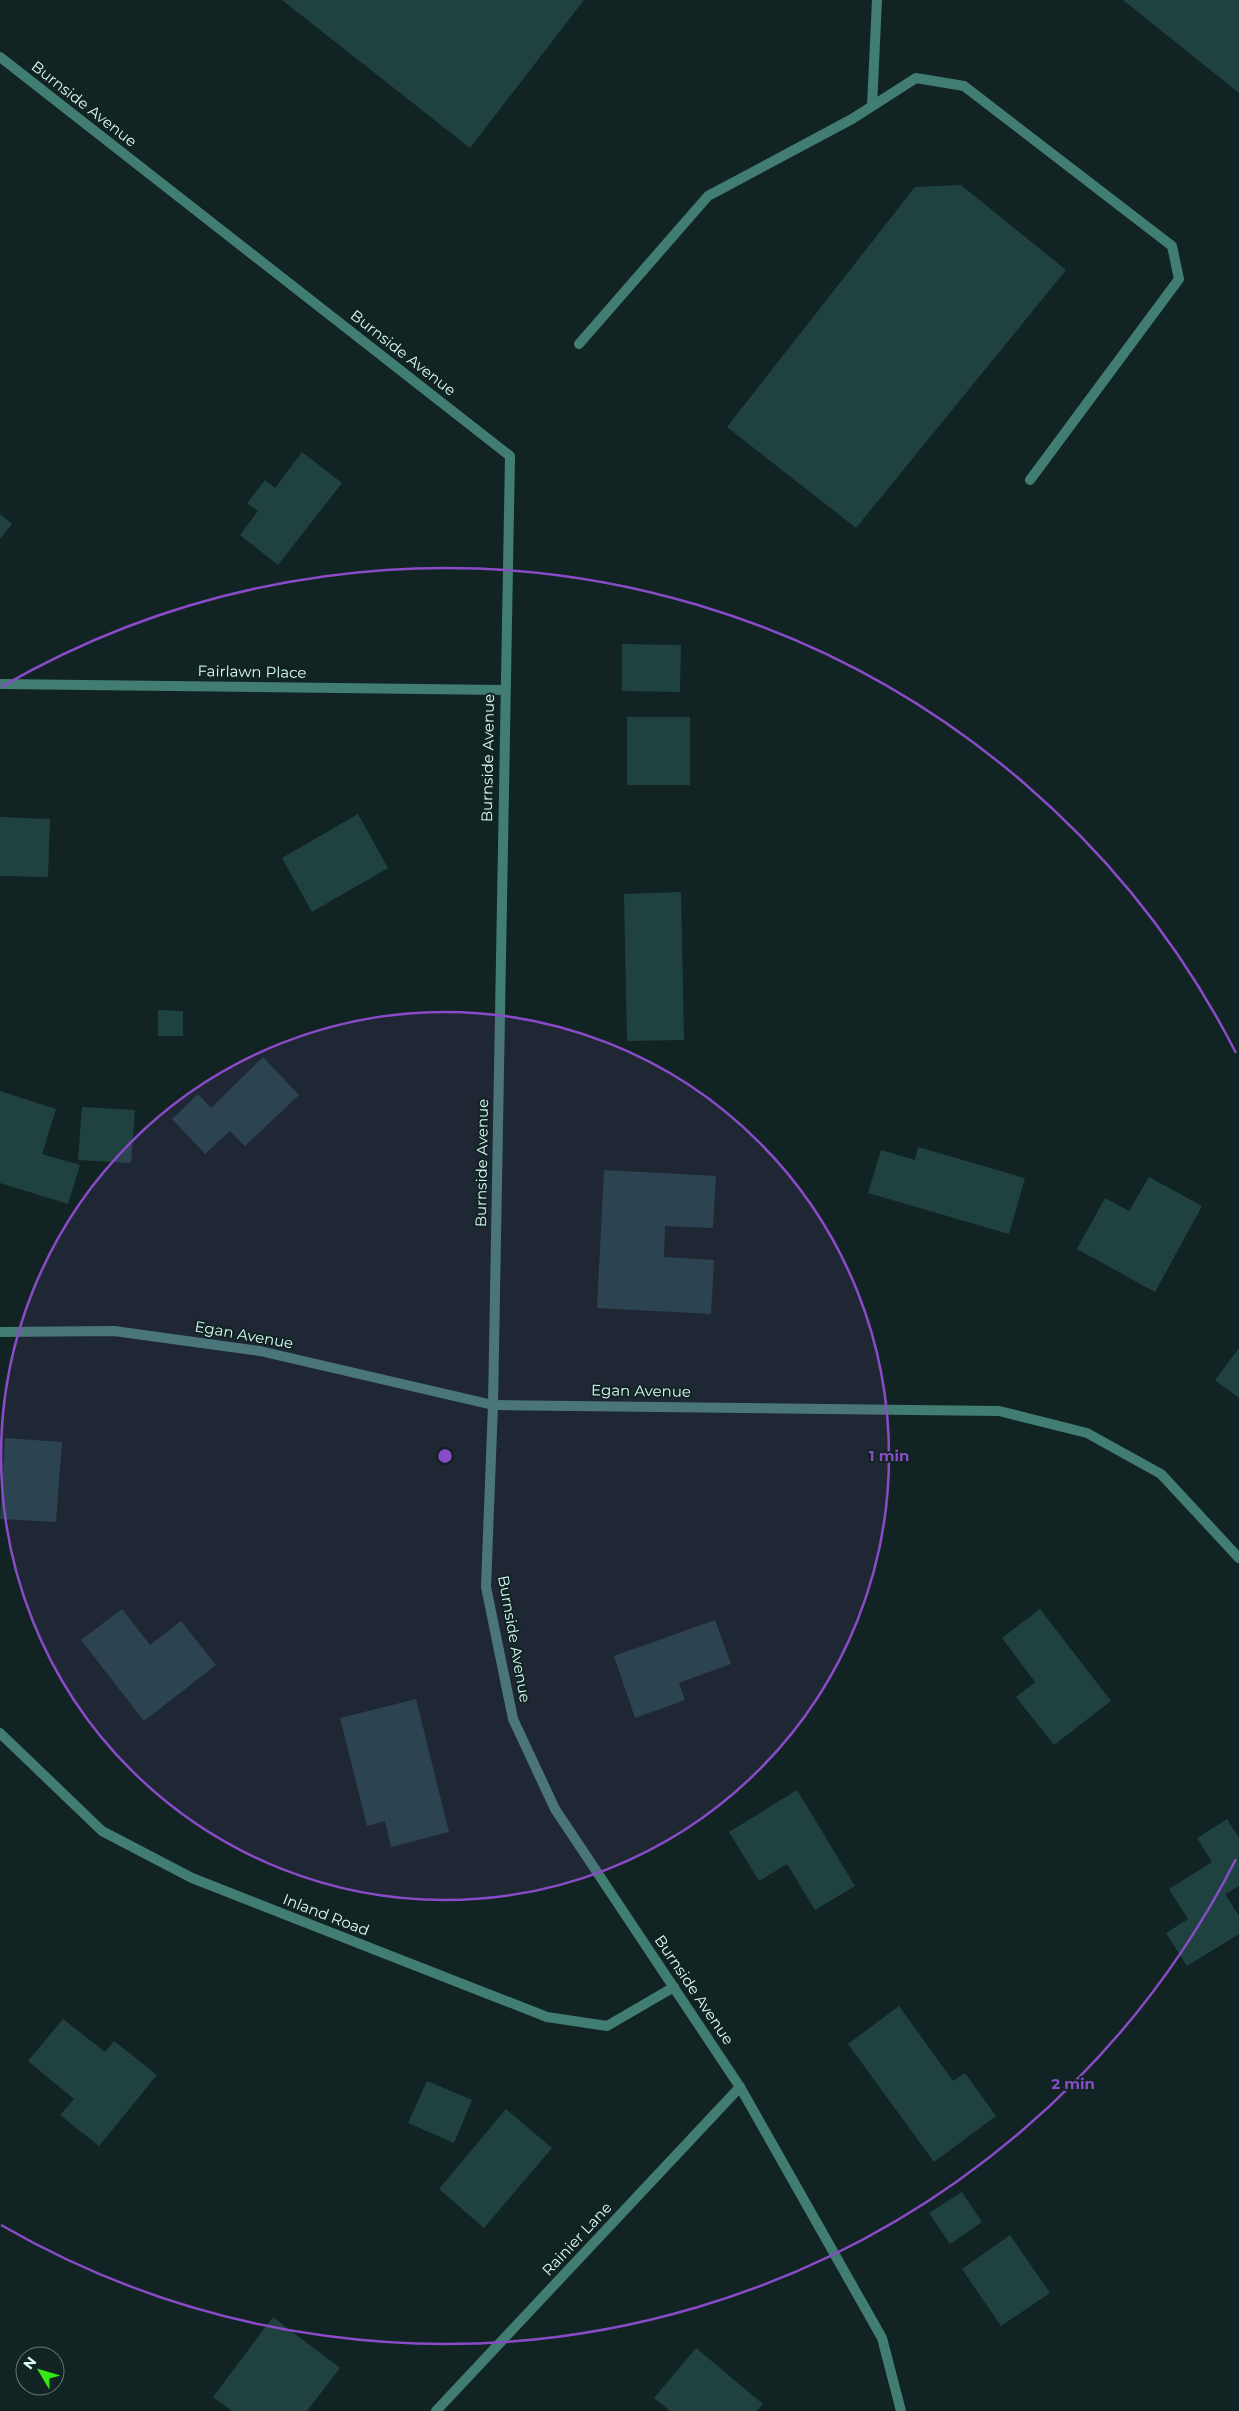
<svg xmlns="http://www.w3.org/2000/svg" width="1239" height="2411" viewBox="0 0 1239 2411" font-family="Montserrat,sans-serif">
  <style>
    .building { fill: #1f4241 }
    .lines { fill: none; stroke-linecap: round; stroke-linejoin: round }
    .lane { stroke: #417d71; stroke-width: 10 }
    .street { stroke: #417d71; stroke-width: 10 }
    .ring { fill: none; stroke: #894bc7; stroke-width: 2.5 }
    .labels { text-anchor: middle; stroke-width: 4; stroke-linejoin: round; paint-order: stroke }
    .street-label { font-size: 15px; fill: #d8fbf6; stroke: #112322 }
    .centre { fill: #894bc7; stroke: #112322; stroke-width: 2.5 }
    .ring-label { font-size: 15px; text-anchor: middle; font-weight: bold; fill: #894bc7; stroke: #112322; stroke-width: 4; stroke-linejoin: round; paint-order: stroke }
  </style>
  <rect width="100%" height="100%" fill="#112322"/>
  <!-- building -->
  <g class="building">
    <polygon points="282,0 584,0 470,148"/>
    <polygon points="1123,0 1239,0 1239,93"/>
    <polygon points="961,185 1066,270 856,528 727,427 915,187"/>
    <polygon points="302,452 342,483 278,565 240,535 258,511 247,503 265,480 275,488"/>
    <polygon points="0,514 12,524 0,539"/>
    <polygon points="622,644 681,645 680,692 622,691"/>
    <rect x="627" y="717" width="63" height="68"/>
    <polygon points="358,814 388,868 312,912 282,858"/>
    <polygon points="0,817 50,819 48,877 0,876"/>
    <polygon points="681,892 684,1040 627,1041 624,894"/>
    <polygon points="158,1010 183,1011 183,1036 158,1036"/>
    <polygon points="263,1057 299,1095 245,1146 230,1131 205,1154 172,1119 198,1094 211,1108"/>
    <polygon points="0,1091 56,1109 42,1154 80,1165 68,1204 0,1183"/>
    <polygon points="82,1107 135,1110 131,1163 78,1160"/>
    <polygon points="918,1147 1025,1178 1009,1234 868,1193 881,1150 915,1160"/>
    <polygon points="604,1170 716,1176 713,1228 665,1226 664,1257 714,1260 711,1314 597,1308"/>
    <polygon points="1149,1177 1202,1206 1155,1292 1077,1249 1105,1198 1129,1211"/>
    <polygon points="1239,1348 1239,1398 1215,1380"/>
    <polygon points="5,1438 62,1442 56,1522 0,1519"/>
    <polygon points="122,1609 150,1645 181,1621 216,1665 144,1721 81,1640"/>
    <polygon points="1040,1609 1111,1701 1054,1745 1016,1697 1035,1682 1002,1638"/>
    <polygon points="715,1620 731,1664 679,1683 685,1700 635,1718 614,1656"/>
    <polygon points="416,1699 449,1832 391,1847 385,1821 367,1826 340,1718"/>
    <polygon points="797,1790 855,1886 815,1910 787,1864 759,1881 729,1832"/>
    <polygon points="1227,1819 1239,1838 1239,1886 1225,1894 1239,1916 1239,1934 1187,1966 1166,1933 1188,1919 1169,1889 1212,1862 1197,1838"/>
    <polygon points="899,2006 953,2081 965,2073 996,2116 934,2162 848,2044"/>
    <polygon points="63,2019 105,2052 114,2041 157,2075 99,2146 60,2115 74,2099 28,2061"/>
    <polygon points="427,2081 472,2100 454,2143 408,2123"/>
    <polygon points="506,2109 552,2148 484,2228 439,2189"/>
    <polygon points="962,2192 982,2222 950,2244 929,2213"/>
    <polygon points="1010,2235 1050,2293 1001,2326 962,2269"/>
    <polygon points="273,2317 340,2368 307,2411 232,2411 213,2397"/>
    <polygon points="696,2348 763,2404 757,2411 670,2411 654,2398"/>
  </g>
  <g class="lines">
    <!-- lane -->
    <g class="lane">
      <polyline points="872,106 877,0"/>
      <polyline points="579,344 708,196 852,119 916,78 964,86 1172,246 1179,279 1030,480"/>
    </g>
    <!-- street -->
    <g class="street">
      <polyline points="0,57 510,456 493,1405 486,1587 513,1719 555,1809 740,2087 882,2338 901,2411"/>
      <polyline points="0,684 504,690"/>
      <polyline points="0,1332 114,1331 260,1351 493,1405 999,1411 1087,1433 1161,1474 1239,1558"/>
      <polyline points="0,1733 102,1831 192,1878 547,2017 607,2026 674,1987"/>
      <polyline points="436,2411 740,2087"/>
    </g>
  </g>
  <!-- distance rings -->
  <circle cx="445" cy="1456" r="444" fill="#894bc7" fill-opacity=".12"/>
  <g class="ring">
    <circle cx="445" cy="1456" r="444"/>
    <path d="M1236 1859A888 888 0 0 1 1 2225M1 687A888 888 0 0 1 1236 1053"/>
  </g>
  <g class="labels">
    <!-- street labels -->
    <g class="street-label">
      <text transform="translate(84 104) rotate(38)" y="5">Burnside Avenue</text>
      <text transform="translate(403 353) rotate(38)" y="5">Burnside Avenue</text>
      <text transform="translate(252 672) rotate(1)" y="5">Fairlawn Place</text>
      <text transform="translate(488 758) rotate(-89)" y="5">Burnside Avenue</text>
      <text transform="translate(482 1163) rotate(-89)" y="5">Burnside Avenue</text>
      <text transform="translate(244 1335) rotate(10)" y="5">Egan Avenue</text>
      <text transform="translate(641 1391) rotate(1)" y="5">Egan Avenue</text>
      <text transform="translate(514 1639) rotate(80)" y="5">Burnside Avenue</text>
      <text transform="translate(326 1915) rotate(21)" y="5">Inland Road</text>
      <text transform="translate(694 1990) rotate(56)" y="5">Burnside Avenue</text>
      <text transform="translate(577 2239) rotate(-47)" y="5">Rainier Lane</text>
    </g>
  </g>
  <circle cx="445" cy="1456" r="8" class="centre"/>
  <g class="ring-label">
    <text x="889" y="1461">1 min</text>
    <text x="1073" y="2089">2 min</text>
  </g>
  <!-- north arrow -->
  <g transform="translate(40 2371) rotate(308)"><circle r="24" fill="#112322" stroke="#617977"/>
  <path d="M0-4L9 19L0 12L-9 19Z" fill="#36e618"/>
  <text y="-8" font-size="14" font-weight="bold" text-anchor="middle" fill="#d8fbf6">N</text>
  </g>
</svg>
